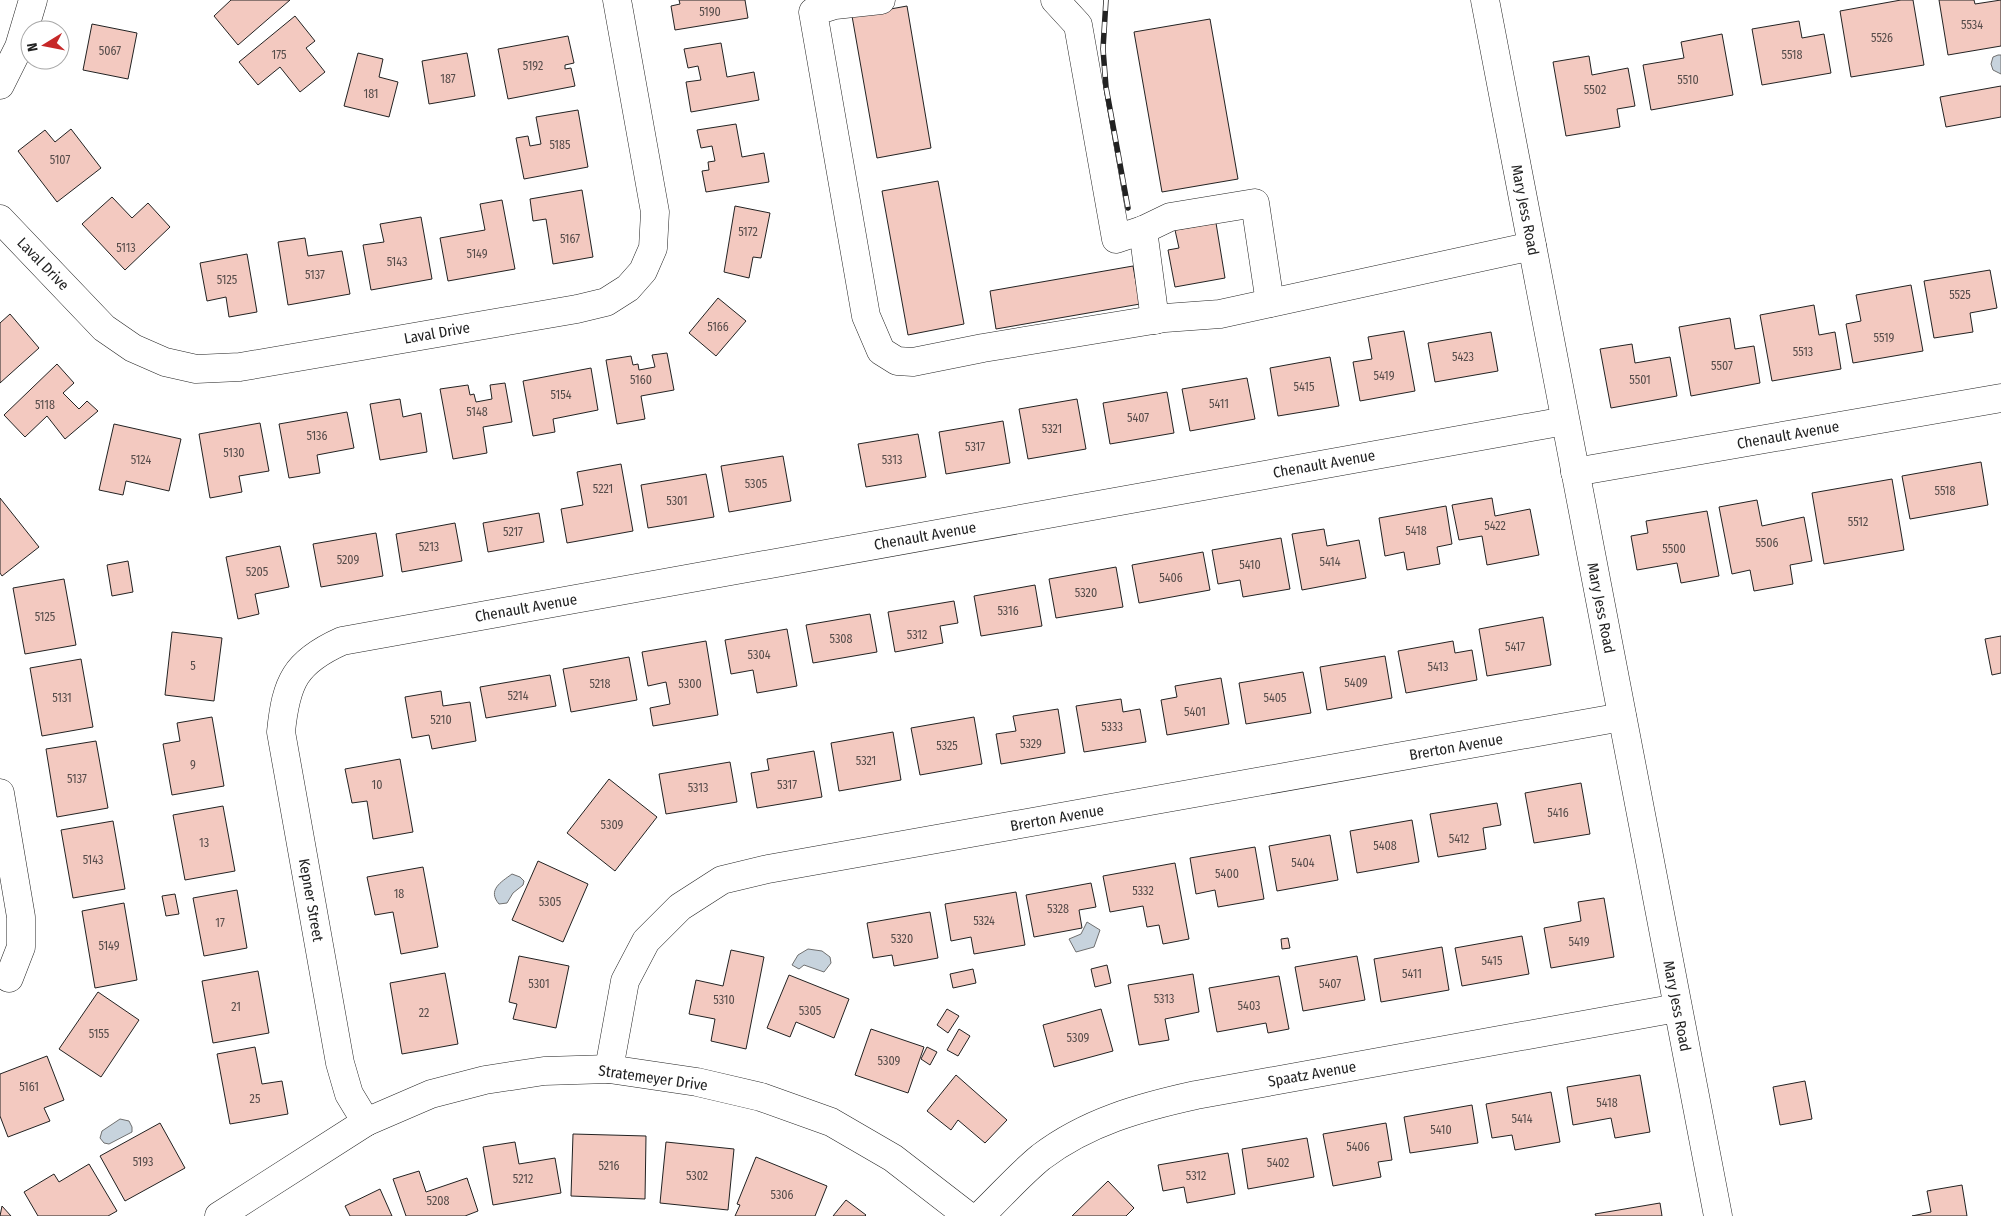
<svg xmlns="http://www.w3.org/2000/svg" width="2001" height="1216" viewBox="0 0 2001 1216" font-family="'Fira Sans Condensed',sans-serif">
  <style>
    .water { fill: #c7d3dd; stroke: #6f6f6f }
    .building { fill: #f3c9c0; stroke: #222 }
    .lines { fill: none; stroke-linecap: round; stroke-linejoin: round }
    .minor-casing { stroke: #222; stroke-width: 29 }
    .minor { stroke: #fff; stroke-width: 28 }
    .rail-casing { stroke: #222; stroke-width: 5.5 }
    .rail { stroke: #fff; stroke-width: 4; stroke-dasharray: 11; stroke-linecap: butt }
    .labels { text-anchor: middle; stroke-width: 4; stroke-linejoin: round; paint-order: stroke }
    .number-label { font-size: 12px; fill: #564c4a }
    .street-label { font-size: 15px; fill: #222; stroke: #fff }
  </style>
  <rect width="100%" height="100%" fill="#fff"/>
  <!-- water -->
  <g class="water">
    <polygon points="1998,55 2001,55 2001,74 1993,70 1991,64 1993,57"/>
    <path d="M512 874 520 877 524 881 523 885 513 893 507 903 499 904C487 890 501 882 512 874Z"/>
    <polygon points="1087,922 1100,930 1094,947 1076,952 1069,939 1081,934"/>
    <polygon points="808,949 822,951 830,957 831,963 824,972 804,965 799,969 792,965 798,955"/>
    <polygon points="120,1119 129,1121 132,1127 132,1132 109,1144 104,1143 100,1138 102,1131"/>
  </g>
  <!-- building -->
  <g class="building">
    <polygon points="231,0 290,0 238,45 214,16"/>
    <polygon points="679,0 745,0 748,18 675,30 671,6 680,4"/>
    <polygon points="1901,0 1913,0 1924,65 1851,77 1840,11"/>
    <polygon points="1939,0 1974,0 1975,4 2001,0 2001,46 1948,55"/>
    <polygon points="907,6 931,148 877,158 852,16"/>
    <polygon points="295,16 315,41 306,48 325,72 300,92 280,67 258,85 239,62"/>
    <polygon points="1210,19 1238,179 1162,192 1134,32"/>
    <polygon points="1799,21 1802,38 1824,34 1831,73 1762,85 1752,29"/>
    <polygon points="92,24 137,33 128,79 83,70"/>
    <polygon points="1722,34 1733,95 1651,110 1643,65 1684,58 1681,42"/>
    <polygon points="568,36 574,63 565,65 565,69 571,68 575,86 508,99 498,49"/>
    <polygon points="721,43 727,77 754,72 759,100 691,112 686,82 701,80 698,66 688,68 684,49"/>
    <polygon points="358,53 383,59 379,77 398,82 389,117 344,106"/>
    <polygon points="467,53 475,96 429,104 422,61"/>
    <polygon points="1589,56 1592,75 1628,68 1635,106 1617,109 1620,127 1566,136 1553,62"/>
    <polygon points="2001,86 2001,117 1946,127 1940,97"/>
    <polygon points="578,110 588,167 524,179 516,138 528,136 530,146 541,144 536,117"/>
    <polygon points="736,124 742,157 764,153 769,182 706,192 702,171 709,170 708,162 715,161 712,146 701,148 697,130"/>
    <polygon points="71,129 101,168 57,202 18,151 45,130 55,142"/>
    <polygon points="938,181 964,324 908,335 882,191"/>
    <polygon points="582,190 593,257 553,264 546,219 533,221 530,199"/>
    <polygon points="112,197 132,218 148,203 170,227 125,270 82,224"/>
    <polygon points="502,200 515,269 448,281 440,238 485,230 480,204"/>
    <polygon points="735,206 770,213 761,258 753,257 749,278 724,272"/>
    <polygon points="421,217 432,279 371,290 363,245 384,242 380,224"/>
    <polygon points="1216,223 1225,278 1175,287 1168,250 1179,248 1175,230"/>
    <polygon points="305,238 308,256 342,251 350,294 288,305 278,242"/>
    <polygon points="247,254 257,312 229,317 226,297 207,301 200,263"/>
    <polygon points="1133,266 1140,304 996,329 990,291"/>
    <polygon points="1990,270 1997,308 1970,313 1973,332 1934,338 1924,281"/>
    <polygon points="1911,285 1923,351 1853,363 1846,324 1861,321 1856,295"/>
    <polygon points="718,298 746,321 716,356 689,333"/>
    <polygon points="1814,305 1819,335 1835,332 1841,369 1772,381 1760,315"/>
    <polygon points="10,314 39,348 0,383 0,323"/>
    <polygon points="1730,318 1735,349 1754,346 1760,383 1691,396 1679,327"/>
    <polygon points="1404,331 1415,391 1360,401 1353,362 1372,359 1368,337"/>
    <polygon points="1491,332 1498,371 1435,382 1428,343"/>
    <polygon points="1632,344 1635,363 1670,357 1677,396 1611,408 1600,349"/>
    <polygon points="667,353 674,390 641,396 645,419 617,424 606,360 631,356 633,365 638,364 639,370 655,367 652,355"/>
    <polygon points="1330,357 1339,406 1278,416 1270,368"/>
    <polygon points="57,364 74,383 63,393 79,409 87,401 98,411 65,439 47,416 25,437 4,415"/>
    <polygon points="591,368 598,410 553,419 555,432 533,436 523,381"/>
    <polygon points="1247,378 1255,419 1190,431 1182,389"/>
    <polygon points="505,383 512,422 483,427 487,453 453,459 440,389 468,385 470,395 474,394 476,402 492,399 490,385"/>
    <polygon points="1167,392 1174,433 1110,444 1103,403"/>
    <polygon points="400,399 403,417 421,413 427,452 380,460 370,404"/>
    <polygon points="1077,399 1086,449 1028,459 1019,409"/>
    <polygon points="347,412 354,448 317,455 320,473 289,478 279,424"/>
    <polygon points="1003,421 1010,463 946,474 939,432"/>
    <polygon points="260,423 269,471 239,476 242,492 210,498 199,434"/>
    <polygon points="114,424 181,439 169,491 126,481 123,495 99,490"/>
    <polygon points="918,434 926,477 866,487 858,444"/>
    <polygon points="783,456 791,501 729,512 721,466"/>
    <polygon points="1981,462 1988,505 1910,519 1902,476"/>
    <polygon points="621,464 633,531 567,543 561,509 583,505 577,472"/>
    <polygon points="706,474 714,517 648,528 641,485"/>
    <polygon points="1892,479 1904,550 1824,564 1812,493"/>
    <polygon points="0,498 39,547 2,576 0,573"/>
    <polygon points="1492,498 1495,516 1530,509 1539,555 1487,565 1482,536 1459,540 1452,505"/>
    <polygon points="1757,500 1762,526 1804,517 1812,561 1790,565 1793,584 1754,591 1750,570 1732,574 1719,507"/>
    <polygon points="1446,506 1452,544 1437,547 1440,564 1407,570 1404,552 1385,556 1379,518"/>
    <polygon points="1707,511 1719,576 1681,583 1677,563 1637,570 1631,536 1648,533 1646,521"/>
    <polygon points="539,513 544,542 488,552 483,523"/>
    <polygon points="455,523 462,561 402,572 396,534"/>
    <polygon points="1324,529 1327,546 1359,540 1366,578 1302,590 1292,534"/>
    <polygon points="376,533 383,576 321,587 313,544"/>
    <polygon points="1281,538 1290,589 1243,597 1240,580 1218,584 1212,550"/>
    <polygon points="280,546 289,587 255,594 259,614 238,619 226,557"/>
    <polygon points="1203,552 1210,590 1139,603 1132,565"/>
    <polygon points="128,561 133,592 112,596 107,565"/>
    <polygon points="1116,567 1123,607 1056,618 1049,579"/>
    <polygon points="64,579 76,645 25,654 13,588"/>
    <polygon points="1035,585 1042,626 981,636 974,596"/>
    <polygon points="954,601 958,623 940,626 943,643 895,652 888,612"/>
    <polygon points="870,614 877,652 813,663 806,625"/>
    <polygon points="1543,617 1551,665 1487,676 1479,629"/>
    <polygon points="787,629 797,686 757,693 753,670 731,674 725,640"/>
    <polygon points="172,632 222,638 214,701 165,695"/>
    <polygon points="2001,636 2001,673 1992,675 1985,639"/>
    <polygon points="706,641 718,715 653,726 650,708 670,704 666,682 648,686 642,652"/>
    <polygon points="1453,641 1455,653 1472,650 1477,680 1406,693 1398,651"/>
    <polygon points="1385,656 1392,698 1327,710 1320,667"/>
    <polygon points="629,657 637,700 571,712 563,669"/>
    <polygon points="81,659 93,727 42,736 30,668"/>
    <polygon points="1303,672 1311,713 1246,724 1239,683"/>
    <polygon points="550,675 556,706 486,718 480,687"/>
    <polygon points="1221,678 1229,724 1167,735 1161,700 1177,697 1175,686"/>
    <polygon points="441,691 443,706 470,702 476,741 432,749 429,735 412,738 405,697"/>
    <polygon points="1121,699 1123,712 1140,709 1146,742 1084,752 1076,706"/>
    <polygon points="1058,709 1065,753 1001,764 996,734 1016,731 1013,716"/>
    <polygon points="212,717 224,786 172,795 163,744 180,741 177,723"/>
    <polygon points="974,717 982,764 920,775 911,728"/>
    <polygon points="893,732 901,780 839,791 831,743"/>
    <polygon points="96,741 108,808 57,817 46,749"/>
    <polygon points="814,751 822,797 757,808 751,773 769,770 767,759"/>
    <polygon points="400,759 413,832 373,839 367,801 352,803 345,769"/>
    <polygon points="730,762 737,802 666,814 659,774"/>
    <polygon points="609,779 657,817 615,871 567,833"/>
    <polygon points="1581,783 1590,834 1534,843 1525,793"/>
    <polygon points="1497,803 1501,825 1483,828 1486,849 1438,857 1430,814"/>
    <polygon points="223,806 235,871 185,880 173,815"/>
    <polygon points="1412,820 1419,862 1357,873 1350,831"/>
    <polygon points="113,821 125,889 73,898 61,830"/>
    <polygon points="1330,835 1338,880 1277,891 1269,846"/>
    <polygon points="1255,847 1264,899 1218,907 1215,890 1196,894 1190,858"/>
    <polygon points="538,861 588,884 563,942 512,920"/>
    <polygon points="1175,863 1189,939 1163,944 1159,925 1147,927 1143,906 1110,912 1103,876"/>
    <polygon points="423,867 438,947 401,954 393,912 375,915 367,877"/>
    <polygon points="1091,883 1096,907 1079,910 1082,928 1034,937 1026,895"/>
    <polygon points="237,890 247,948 204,956 193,898"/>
    <polygon points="1016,892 1025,945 974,954 971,937 951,941 945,904"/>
    <polygon points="175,894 179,914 166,916 162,896"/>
    <polygon points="1604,898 1614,957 1551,968 1544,928 1581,921 1578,902"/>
    <polygon points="124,903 137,980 95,988 82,911"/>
    <polygon points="930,912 938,958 894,966 892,955 873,958 867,923"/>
    <polygon points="1522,936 1529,974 1462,986 1455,948"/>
    <polygon points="1288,938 1290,948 1282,949 1281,939"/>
    <polygon points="1442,947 1449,990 1381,1002 1374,959"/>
    <polygon points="731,950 764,957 746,1049 711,1041 715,1019 689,1014 696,980 723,986"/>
    <polygon points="519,956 569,966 556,1028 513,1019 517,1004 509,1002"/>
    <polygon points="1357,956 1365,1000 1303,1011 1295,967"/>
    <polygon points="1107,965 1111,983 1095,987 1091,969"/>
    <polygon points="973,969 976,983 953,988 950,974"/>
    <polygon points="258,971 269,1033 213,1043 202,981"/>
    <polygon points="445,973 458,1044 402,1054 390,983"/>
    <polygon points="1193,974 1199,1012 1165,1019 1169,1040 1139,1045 1128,985"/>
    <polygon points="789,975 849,999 834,1038 796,1022 790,1037 767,1028"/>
    <polygon points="1279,976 1289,1029 1268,1033 1266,1023 1217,1032 1209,988"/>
    <polygon points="98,992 139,1020 101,1077 59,1049"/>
    <polygon points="947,1009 959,1016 948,1033 937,1025"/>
    <polygon points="1101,1009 1113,1051 1054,1067 1043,1025"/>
    <polygon points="871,1029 924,1047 908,1093 855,1075"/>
    <polygon points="959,1029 970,1036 958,1056 947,1050"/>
    <polygon points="255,1047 262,1084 282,1081 288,1114 230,1124 217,1054"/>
    <polygon points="927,1047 937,1052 930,1065 921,1059"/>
    <polygon points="47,1056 64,1100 44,1108 50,1121 8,1137 0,1116 0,1074"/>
    <polygon points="956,1075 1007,1120 985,1143 958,1120 951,1130 927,1111"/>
    <polygon points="1640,1075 1650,1132 1615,1138 1611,1118 1573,1125 1567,1087"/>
    <polygon points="1805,1081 1812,1119 1780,1125 1773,1087"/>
    <polygon points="1551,1092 1560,1142 1515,1150 1512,1135 1492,1138 1486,1104"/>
    <polygon points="1472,1105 1478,1143 1410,1153 1404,1117"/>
    <polygon points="160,1123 185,1168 125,1201 100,1156"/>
    <polygon points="1386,1123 1392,1160 1378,1162 1381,1177 1333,1186 1323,1134"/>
    <polygon points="573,1134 646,1136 645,1199 571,1196"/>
    <polygon points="1307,1138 1314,1177 1248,1189 1242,1149"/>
    <polygon points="515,1142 519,1164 555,1158 561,1193 493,1205 483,1147"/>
    <polygon points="666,1142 734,1149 728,1210 660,1203"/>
    <polygon points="1228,1153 1235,1194 1187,1203 1184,1187 1163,1191 1158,1165"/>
    <polygon points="756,1157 827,1186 815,1216 735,1216 740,1205 737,1204"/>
    <polygon points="89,1164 117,1211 108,1216 38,1216 24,1192 54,1174 59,1182"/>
    <polygon points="419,1171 426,1192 467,1178 478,1211 465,1216 406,1216 393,1179"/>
    <polygon points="1108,1181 1134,1208 1126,1216 1072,1216"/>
    <polygon points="1962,1185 1967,1216 1912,1216 1931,1212 1927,1191"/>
    <polygon points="380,1189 392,1216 350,1216 345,1206"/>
    <polygon points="846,1200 866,1215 865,1216 833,1216"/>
    <polygon points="1660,1203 1662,1216 1596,1216 1595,1214"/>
    <polygon points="2,1206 11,1216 0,1216"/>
  </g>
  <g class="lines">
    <!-- minor casing -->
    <g class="minor-casing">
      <g id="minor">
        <polyline points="881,0 835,5 813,12 866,316 881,351 897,361 913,362 983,348 1165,318 1220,314 1532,246"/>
        <polyline points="1055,0 1078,25 1116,239 1143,230 1170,217 1255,203 1270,303"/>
        <polyline points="1485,0 1718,1216"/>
        <polyline points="0,85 19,47 33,0"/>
        <polyline points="0,219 104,328 133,348 165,362 196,369 240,367 577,309 606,302 628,288 643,271 653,248 655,212 617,0"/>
        <polyline points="1143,230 1155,320"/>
        <polyline points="1575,472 2001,398"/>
        <polyline points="0,793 21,917 21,947 9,978"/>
        <polyline points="609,1069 625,981 646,941 680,907 722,880 768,869 1622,717"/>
        <path d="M366 1122 349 1094 340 1063 281 732C286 682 295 662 342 641L1565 421"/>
        <polyline points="219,1216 366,1122 431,1094 485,1080 544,1071 609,1069 697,1082 761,1097 831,1122 893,1158 968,1216"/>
        <path d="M980 1216C1000 1197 1019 1175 1041 1157 1087 1122 1141 1107 1196 1095L1677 1008"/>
      </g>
    </g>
    <!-- minor -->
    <use href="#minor" class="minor"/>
    <!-- rail casing -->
    <g class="rail-casing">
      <polyline id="rail" points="1106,0 1103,49 1106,87 1128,208"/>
    </g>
    <!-- rail -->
    <use href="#rail" class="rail"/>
  </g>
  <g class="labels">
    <!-- number labels -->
    <g class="number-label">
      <text x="710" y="16">5190</text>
      <text x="1972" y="29">5534</text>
      <text x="1882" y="42">5526</text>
      <text x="110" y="55">5067</text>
      <text x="279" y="59">175</text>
      <text x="1792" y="59">5518</text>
      <text x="533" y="70">5192</text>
      <text x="448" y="83">187</text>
      <text x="1688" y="84">5510</text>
      <text x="1595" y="94">5502</text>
      <text x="371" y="98">181</text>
      <text x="560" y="149">5185</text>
      <text x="60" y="164">5107</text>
      <text x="748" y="236">5172</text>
      <text x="570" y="243">5167</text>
      <text x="126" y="252">5113</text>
      <text x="477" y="258">5149</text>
      <text x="397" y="266">5143</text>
      <text x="315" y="279">5137</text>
      <text x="227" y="284">5125</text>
      <text x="1960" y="299">5525</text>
      <text x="718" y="331">5166</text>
      <text x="1884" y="342">5519</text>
      <text x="1803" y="356">5513</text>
      <text x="1463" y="361">5423</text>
      <text x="1722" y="370">5507</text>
      <text x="1384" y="380">5419</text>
      <text x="641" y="384">5160</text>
      <text x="1640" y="384">5501</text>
      <text x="1304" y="391">5415</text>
      <text x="561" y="399">5154</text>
      <text x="1219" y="408">5411</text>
      <text x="45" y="409">5118</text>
      <text x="477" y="416">5148</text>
      <text x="1138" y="422">5407</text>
      <text x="1052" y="433">5321</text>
      <text x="317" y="440">5136</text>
      <text x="975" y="451">5317</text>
      <text x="234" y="457">5130</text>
      <text x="141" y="464">5124</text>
      <text x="892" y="464">5313</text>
      <text x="756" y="488">5305</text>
      <text x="603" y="493">5221</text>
      <text x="1945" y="495">5518</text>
      <text x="677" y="505">5301</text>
      <text x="1858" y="526">5512</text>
      <text x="1495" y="530">5422</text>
      <text x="1416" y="535">5418</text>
      <text x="513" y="536">5217</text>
      <text x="1767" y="547">5506</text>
      <text x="429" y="551">5213</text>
      <text x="1674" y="553">5500</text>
      <text x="348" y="564">5209</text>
      <text x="1330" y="566">5414</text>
      <text x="1250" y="569">5410</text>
      <text x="257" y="576">5205</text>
      <text x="1171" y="582">5406</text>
      <text x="1086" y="597">5320</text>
      <text x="1008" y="615">5316</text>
      <text x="45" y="621">5125</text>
      <text x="917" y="639">5312</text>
      <text x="841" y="643">5308</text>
      <text x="1515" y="651">5417</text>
      <text x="759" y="659">5304</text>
      <text x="193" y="670">5</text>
      <text x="1438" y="671">5413</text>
      <text x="1356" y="687">5409</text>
      <text x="600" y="688">5218</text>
      <text x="690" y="688">5300</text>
      <text x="518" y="700">5214</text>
      <text x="62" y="702">5131</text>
      <text x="1275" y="702">5405</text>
      <text x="1195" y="716">5401</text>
      <text x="441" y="724">5210</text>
      <text x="1112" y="731">5333</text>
      <text x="1031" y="748">5329</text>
      <text x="947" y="750">5325</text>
      <text x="866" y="765">5321</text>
      <text x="193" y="769">9</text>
      <text x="77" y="783">5137</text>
      <text x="377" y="789">10</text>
      <text x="787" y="789">5317</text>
      <text x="698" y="792">5313</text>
      <text x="1558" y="817">5416</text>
      <text x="612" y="829">5309</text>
      <text x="1459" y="843">5412</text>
      <text x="204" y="847">13</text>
      <text x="1385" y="850">5408</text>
      <text x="93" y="864">5143</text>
      <text x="1303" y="867">5404</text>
      <text x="1227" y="878">5400</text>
      <text x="1143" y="895">5332</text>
      <text x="399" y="898">18</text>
      <text x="550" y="906">5305</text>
      <text x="1058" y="913">5328</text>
      <text x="984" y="925">5324</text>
      <text x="220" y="927">17</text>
      <text x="902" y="943">5320</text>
      <text x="1579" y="946">5419</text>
      <text x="109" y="950">5149</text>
      <text x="1492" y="965">5415</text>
      <text x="1412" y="978">5411</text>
      <text x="539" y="988">5301</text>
      <text x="1330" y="988">5407</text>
      <text x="1164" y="1003">5313</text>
      <text x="724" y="1004">5310</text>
      <text x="1249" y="1010">5403</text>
      <text x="236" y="1011">21</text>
      <text x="810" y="1015">5305</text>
      <text x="424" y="1017">22</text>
      <text x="99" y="1038">5155</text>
      <text x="1078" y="1042">5309</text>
      <text x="889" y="1065">5309</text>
      <text x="29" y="1091">5161</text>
      <text x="255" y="1103">25</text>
      <text x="1607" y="1107">5418</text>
      <text x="1522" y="1123">5414</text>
      <text x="1441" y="1134">5410</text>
      <text x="1358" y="1151">5406</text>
      <text x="143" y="1166">5193</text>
      <text x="1278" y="1167">5402</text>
      <text x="609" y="1170">5216</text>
      <text x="697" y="1180">5302</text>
      <text x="1196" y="1180">5312</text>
      <text x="523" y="1183">5212</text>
      <text x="782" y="1199">5306</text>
      <text x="438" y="1205">5208</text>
    </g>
    <!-- street labels -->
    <g class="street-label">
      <text transform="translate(1525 210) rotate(79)" y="5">Mary Jess Road</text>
      <text transform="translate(43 264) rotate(46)" y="5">Laval Drive</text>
      <text transform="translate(437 333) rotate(-10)" y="5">Laval Drive</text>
      <text transform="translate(1788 435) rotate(-10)" y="5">Chenault Avenue</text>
      <text transform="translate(1324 464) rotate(-10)" y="5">Chenault Avenue</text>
      <text transform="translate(925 536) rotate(-10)" y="5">Chenault Avenue</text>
      <text transform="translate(526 608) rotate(-10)" y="5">Chenault Avenue</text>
      <text transform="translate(1601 608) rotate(79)" y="5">Mary Jess Road</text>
      <text transform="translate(1456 747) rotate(-10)" y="5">Brerton Avenue</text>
      <text transform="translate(1057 818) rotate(-10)" y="5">Brerton Avenue</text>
      <text transform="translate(311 900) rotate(80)" y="5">Kepner Street</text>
      <text transform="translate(1677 1006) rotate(79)" y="5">Mary Jess Road</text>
      <text transform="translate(1312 1074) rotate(-10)" y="5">Spaatz Avenue</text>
      <text transform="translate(653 1078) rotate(8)" y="5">Stratemeyer Drive</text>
    </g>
  </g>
  <!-- north arrow -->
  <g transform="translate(45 45) rotate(260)"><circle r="24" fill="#ffffff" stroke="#a7a7a7"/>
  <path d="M0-4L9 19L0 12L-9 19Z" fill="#c62828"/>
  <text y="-8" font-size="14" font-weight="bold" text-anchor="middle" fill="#222222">N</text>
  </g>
</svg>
